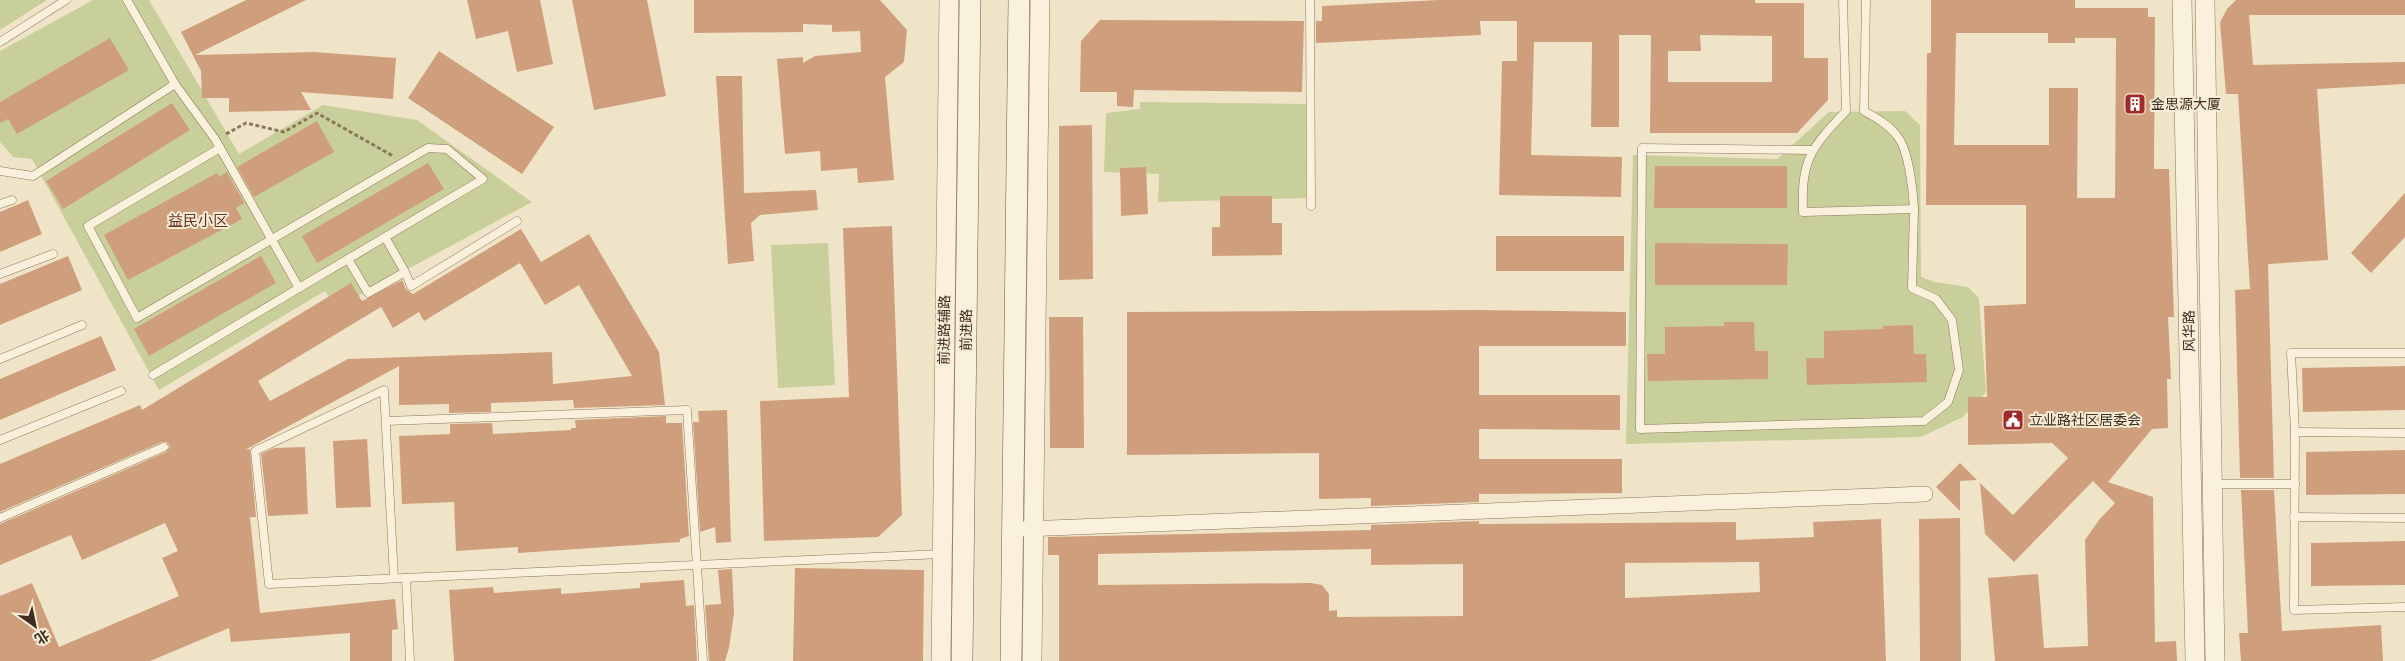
<svg xmlns="http://www.w3.org/2000/svg" width="2405" height="661" viewBox="0 0 2405 661" font-family="'Source Serif 4','Noto Sans SC',serif">
  <style>
    .green { fill: #c9cf9b }
    .building { fill: #cf9f7d; fill-rule: evenodd }
    .lines { fill: none; stroke-linecap: round; stroke-linejoin: round }
    .service-casing { stroke: #8d765c; stroke-width: 9 }
    .minor-casing { stroke: #8d765c; stroke-width: 16 }
    .tertiary-casing { stroke: #8d765c; stroke-width: 20 }
    .secondary-casing { stroke: #6f573f; stroke-width: 22 }
    .path { stroke: #8d765c; stroke-width: 3; stroke-dasharray: 4 2.5; stroke-linecap: butt }
    .service { stroke: #faf1dc; stroke-width: 8 }
    .minor { stroke: #faf1dc; stroke-width: 15 }
    .tertiary { stroke: #faf1dc; stroke-width: 19 }
    .secondary { stroke: #faf1dc; stroke-width: 21 }
    .labels { text-anchor: middle; stroke-width: 4; stroke-linejoin: round; paint-order: stroke }
    .poi-label { font-size: 14px; fill: #3d2e20; stroke: #f7eed8; text-anchor: start }
    .street-label { font-size: 14px; fill: #3d2e20; stroke: #f7eed8 }
    .neighbourhood-label { font-size: 15px; fill: #6b2e1e; stroke: #f7eed8 }
  </style>
  <rect width="100%" height="100%" fill="#f0e4c8"/>
  <!-- green -->
  <g class="green">
    <polygon points="0,0 47,0 0,30"/>
    <polygon points="93,0 149,0 239,154 323,105 417,120 532,202 336,308 325,291 159,390 32,159 13,157 0,142 0,51"/>
    <polygon points="1140,102 1306,104 1306,198 1158,202 1159,174 1104,172 1106,113 1140,109"/>
    <polygon points="1905,111 1920,125 1921,277 1935,282 1968,287 1979,298 1986,392 1963,417 1921,437 1626,444 1633,155 1777,159 1829,112"/>
    <polygon points="828,243 835,385 778,388 771,245"/>
  </g>
  <!-- building -->
  <g class="building">
    <polygon points="246,0 306,0 195,55 314,52 396,58 393,99 301,92 311,110 229,112 229,98 202,98 201,71 181,32"/>
    <polygon points="467,0 540,0 553,64 517,72 508,31 476,39"/>
    <polygon points="572,0 647,0 666,96 594,110"/>
    <polygon points="694,0 880,0 907,30 904,62 885,77 894,180 858,183 857,168 821,171 820,151 785,154 777,59 803,57 803,63 815,56 861,52 860,31 832,32 832,25 803,24 803,32 694,33"/>
    <path d="M1439 0H1755V3H1804V58H1828V100L1797 133H1650L1651 35H1619V127H1591L1592 42H1534L1531 155 1622 157 1621 197 1499 195 1502 61H1517V21H1480L1481 35 1316 43V21H1322V6ZM1700 35 1772 36V82H1668V51H1701Z"/>
    <path d="M1931 0H2075V8H2148V17H2155L2154 169H2169L2174 317H2168L2171 379H2167L2168 428 2152 429 2108 482 2153 497 2155 642 2176 641 2177 661H1995L1988 578 2038 574 2044 648 2088 646 2085 540 2099 520 2115 503 2093 481 2014 562 1985 534 1980 483 2013 515 2068 458 2052 443 1968 445V397H1987L1984 306 2026 304V205H1926L1927 53H1931ZM1956 33H2048V43H2075V38H2116L2115 198H2077L2078 88H2049V145H1954Z"/>
    <polygon points="2236,0 2405,0 2405,15 2249,15 2253,65 2405,62 2405,84 2317,89 2328,260 2268,264 2274,478 2240,478 2235,290 2250,289 2238,94 2226,94 2220,22 2227,9"/>
    <polygon points="1100,20 1304,21 1302,92 1134,90 1133,107 1117,106 1117,92 1080,92 1081,41"/>
    <polygon points="110,38 129,70 17,134 8,119 0,123 0,102"/>
    <polygon points="439,51 554,127 522,174 408,98"/>
    <polygon points="716,76 742,76 744,193 816,190 818,210 760,215 751,223 754,261 728,264"/>
    <polygon points="172,103 190,130 63,209 46,181"/>
    <polygon points="317,121 334,152 254,197 237,167"/>
    <polygon points="1092,125 1093,279 1059,280 1059,126"/>
    <polygon points="428,163 444,189 317,263 302,236"/>
    <polygon points="1655,166 1787,166 1787,208 1654,208"/>
    <polygon points="1146,167 1148,214 1121,216 1120,168"/>
    <polygon points="227,172 244,203 236,208 242,219 128,280 104,235 217,173 219,177"/>
    <polygon points="2405,193 2405,237 2371,273 2351,253"/>
    <polygon points="1220,196 1272,196 1272,223 1282,223 1282,255 1212,256 1212,227 1220,227"/>
    <polygon points="28,200 42,234 0,252 0,212"/>
    <polygon points="892,226 902,515 878,537 764,541 760,401 849,397 843,228"/>
    <path d="M521 229 541 262 589 234 659 352 665 405 574 408 573 400 491 403V412L449 413V404L399 405V366L245 450 250 449 256 517H250L260 613 395 599 398 629 392 630V661H350V633L231 642 229 628 150 661H0V596L32 583 59 647 179 596 162 558 178 551 165 523 82 560 71 535 0 565V524L166 452 170 447 167 442H162L0 512V464L140 405 142 410 351 283 362 301 402 280 406 289 413 294ZM520 263 545 305 579 285 632 376 553 384 552 352 348 359 270 401 258 381 381 307 393 328 419 312 424 321Z"/>
    <rect x="1496" y="236" width="128" height="35"/>
    <polygon points="1655,243 1788,244 1787,285 1655,285"/>
    <polygon points="68,256 82,290 0,325 0,284"/>
    <polygon points="261,256 276,283 149,356 134,329"/>
    <polygon points="1479,310 1626,312 1626,346 1479,346 1479,395 1620,395 1620,430 1479,429 1479,459 1622,459 1622,493 1479,494 1479,502 1371,506 1371,498 1319,499 1319,453 1127,455 1127,312"/>
    <polygon points="1049,317 1083,317 1084,448 1050,448"/>
    <polygon points="1724,322 1754,322 1755,351 1768,351 1768,379 1648,381 1647,354 1665,354 1665,327 1724,326"/>
    <polygon points="1913,325 1914,354 1926,354 1927,382 1807,385 1806,358 1824,358 1824,331 1883,329 1883,326"/>
    <polygon points="101,336 116,370 0,420 0,379"/>
    <polygon points="2405,366 2405,410 2303,412 2302,368"/>
    <polygon points="727,410 731,542 716,543 715,527 700,532 693,422 699,422 698,411"/>
    <polygon points="666,416 666,423 682,423 689,536 680,539 680,542 518,553 518,547 456,551 454,502 402,504 399,436 450,434 450,424 492,423 493,434 571,430 571,428 576,428 575,420"/>
    <polygon points="367,439 371,507 336,508 333,441"/>
    <polygon points="305,447 308,514 268,516 261,454 274,448"/>
    <polygon points="2405,450 2405,494 2306,495 2306,452"/>
    <polygon points="1960,463 1977,480 1960,481 1960,511 1936,487"/>
    <polygon points="2241,490 2274,490 2282,631 2381,625 2383,661 2241,661 2239,633 2248,633"/>
    <polygon points="1960,518 1961,661 1920,661 1919,519"/>
    <path d="M1881 519 1886 661H1059V555H1048V537L1371 530V525L1479 521V524L1736 522V540L1814 537 1813 522ZM1371 549V565L1463 564V616L1337 617V610L1329 611V594L1322 585 1311 583 1098 585V554ZM1759 562 1760 592 1625 598V563Z"/>
    <polygon points="2405,541 2405,585 2311,586 2311,543"/>
    <polygon points="795,568 924,570 923,661 793,661"/>
    <polygon points="732,569 734,613 729,648 725,661 709,661 705,605 721,604 718,570"/>
    <polygon points="684,580 686,606 694,605 697,661 454,661 449,590 493,587 494,593 561,588 561,594 640,588 640,583"/>
  </g>
  <g class="lines">
    <!-- service casing -->
    <g class="service-casing">
      <g id="service">
        <polyline points="127,0 175,84 215,139 299,288 153,375"/>
        <polyline points="1310,0 1311,206"/>
        <path d="M1843 0 1846 111C1811 148 1801 159 1803 212L1914 209C1913 190 1909 152 1898 137 1889 125 1877 118 1864 111L1866 0"/>
        <polyline points="0,42 66,0"/>
        <polyline points="220,148 88,226 137,318 428,148 447,149 483,179 299,288"/>
        <polyline points="1811,150 1642,148 1640,429 1924,421 1948,402 1959,370 1952,320 1936,299 1912,288 1914,209"/>
        <polyline points="0,171 33,176 175,84"/>
        <polyline points="0,204 12,200"/>
        <polyline points="348,259 368,293 405,272 385,237"/>
        <polyline points="405,272 411,286 517,221"/>
        <polyline points="0,274 53,254"/>
        <polyline points="0,359 82,325"/>
        <polyline points="386,421 687,410 703,661"/>
        <polyline points="2295,432 2291,353 2404,353"/>
        <polyline points="2405,433 2295,432 2294,610 2405,607"/>
        <polyline points="0,440 121,391"/>
        <polyline points="2212,484 2295,484"/>
        <polyline points="2294,517 2405,518"/>
        <polyline points="0,518 164,447"/>
        <polyline points="394,578 384,390 255,451 269,584 942,554"/>
        <polyline points="406,578 410,661"/>
      </g>
    </g>
    <!-- minor casing -->
    <g class="minor-casing">
      <polyline id="minor" points="1024,529 1925,494"/>
    </g>
    <!-- tertiary casing -->
    <g class="tertiary-casing">
      <g id="tertiary">
        <polyline points="2182,0 2195,661"/>
        <polyline points="2205,0 2215,661"/>
        <polyline points="941,661 949,0"/>
        <polyline points="1032,661 1040,0"/>
      </g>
    </g>
    <!-- secondary casing -->
    <g class="secondary-casing">
      <g id="secondary">
        <polyline points="962,661 970,0"/>
        <polyline points="1011,661 1019,0"/>
      </g>
    </g>
    <!-- path -->
    <polyline class="path" points="226,134 246,123 284,132 317,113 393,156"/>
    <!-- service -->
    <use href="#service" class="service"/>
    <!-- minor -->
    <use href="#minor" class="minor"/>
    <!-- tertiary -->
    <use href="#tertiary" class="tertiary"/>
    <!-- secondary -->
    <use href="#secondary" class="secondary"/>
  </g>
  <!-- icons -->
  <defs>
    <g id="building-square" transform="scale(1.125)"><rect x="-9" y="-9" width="18" height="18" rx="4" fill="#9e2a2b" stroke="#f7eed8"/><path d="M-4-6H4V6H1V3H-1V6H-4ZM-2.5-4.3h1.7v1.8h-1.7ZM.8-4.3h1.7v1.8H.8ZM-2.5-1h1.7V.8h-1.7ZM.8-1h1.7V.8H.8Z" fill="#fff"/></g>
    <g id="civic-square" transform="scale(1.125)"><rect x="-9" y="-9" width="18" height="18" rx="4" fill="#9e2a2b" stroke="#f7eed8"/><path d="M-.6-6.5H3V-4.5H.6V-3L4-1V1h2V6H-6V1h2V-1L-.6-3ZM-1.2 2.5V6h2.4V2.5Z" fill="#fff"/></g>
  </defs>
  <g fill-rule="evenodd">
    <use href="#building-square" x="2135" y="104"/>
    <use href="#civic-square" x="2013" y="420"/>
  </g>
  <g class="labels">
    <!-- poi labels -->
    <g class="poi-label">
      <text x="2151" y="109">金思源大厦</text>
      <text x="2029" y="425">立业路社区居委会</text>
    </g>
    <!-- street labels -->
    <g class="street-label">
      <text transform="translate(944 330) rotate(-89)" y="5">前进路辅路</text>
      <text transform="translate(966 330) rotate(-89)" y="5">前进路</text>
      <text transform="translate(2189 331) rotate(-91)" y="5">风华路</text>
    </g>
    <!-- neighbourhood labels -->
    <g class="neighbourhood-label">
      <text x="198" y="226">益民小区</text>
    </g>
  </g>
  <!-- north arrow -->
  <g transform="translate(35 626) rotate(147)" stroke="#f7eed8" stroke-width="4" paint-order="stroke">
  <path d="M0-4L9 19L0 12L-9 19Z" fill="#3d2e20"/>
  <text y="-8" font-size="14" font-weight="bold" text-anchor="middle" fill="#3d2e20">北</text>
  </g>
</svg>
